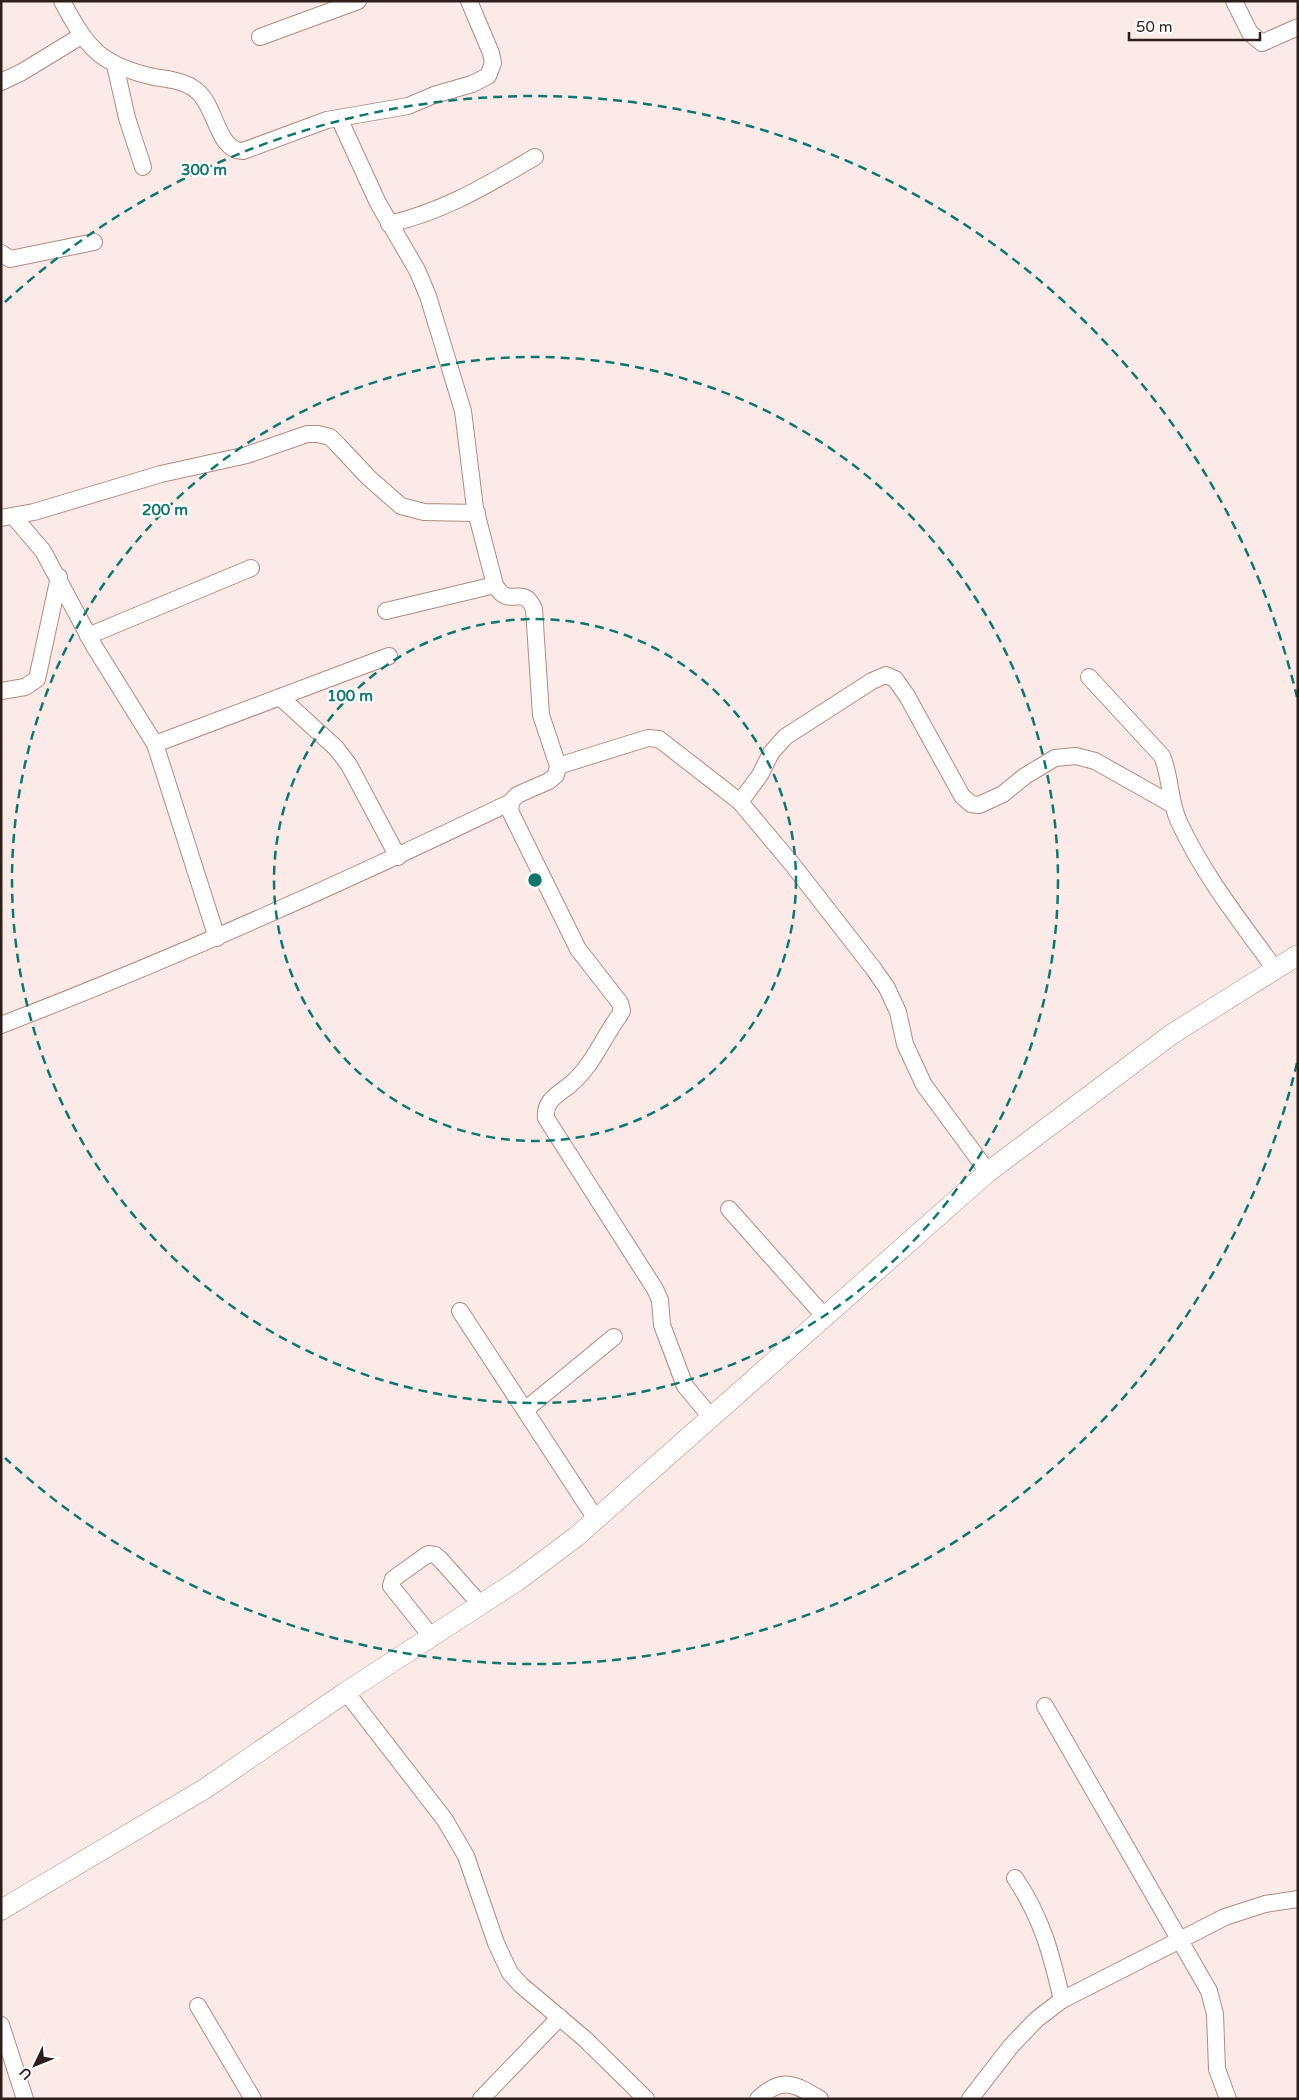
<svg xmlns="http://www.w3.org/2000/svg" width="1299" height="2100" viewBox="0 0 1299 2100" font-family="'Varela Round',sans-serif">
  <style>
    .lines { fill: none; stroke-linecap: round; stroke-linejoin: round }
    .minor-casing { stroke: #b18b83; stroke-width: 18 }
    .tertiary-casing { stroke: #b18b83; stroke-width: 21 }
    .minor { stroke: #fff; stroke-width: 16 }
    .tertiary { stroke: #fff; stroke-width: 20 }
    .ring { fill: none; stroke: #0f766e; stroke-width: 2.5; stroke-dasharray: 9 6 }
    .centre { fill: #0f766e; stroke: #fff; stroke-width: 2.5 }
    .ring-label { font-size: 15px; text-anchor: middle; font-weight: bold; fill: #0f766e; stroke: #fff; stroke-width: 4.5; stroke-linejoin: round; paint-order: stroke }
  </style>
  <rect width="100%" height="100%" fill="#fbeae7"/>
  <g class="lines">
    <!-- minor casing -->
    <g class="minor-casing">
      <g id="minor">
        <path d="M62 1C87 48 100 65 154 77 168 79 186 81 197 91 216 106 217 151 243 151L327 120 408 106 434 95 472 84 488 76 493 63 491 53 469 1"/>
        <polyline points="1234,1 1250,33 1262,43 1298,27"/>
        <polyline points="260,37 358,1"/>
        <polyline points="115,65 127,118 143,167"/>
        <polyline points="1,82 22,72 81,36"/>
        <path d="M339 118 378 203 417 270 428 296 463 411 475 508 495 585C510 611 522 582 534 609L541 715 558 766 556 775 549 781 517 795 511 802 510 811 578 949 620 1003 622 1011 619 1016C603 1038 592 1066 572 1083 560 1094 544 1099 546 1118L655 1289 660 1300 662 1325 685 1386 711 1417"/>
        <path d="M389 224C445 211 487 185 535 157"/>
        <polyline points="1,253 10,259 94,242"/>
        <polyline points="14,517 43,551 94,646 155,744 217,938"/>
        <polyline points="1,518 34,512 161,474 247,455 307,434 318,434 330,437 338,445 369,478 401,506 424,512 477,513"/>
        <polyline points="386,611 495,585"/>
        <polyline points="88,636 251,568"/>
        <path d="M1089 677 1162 756C1171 777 1169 801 1179 822 1204 876 1241 922 1275 969"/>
        <polyline points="1,691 25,687 37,679 59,577"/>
        <polyline points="280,697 336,748 349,765 398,857"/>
        <polyline points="155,744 389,656"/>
        <polyline points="558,766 648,738 659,739 740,802 792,864 873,968 887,988 898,1012 905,1044 924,1085 988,1172"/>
        <polyline points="740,802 760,775 771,753 785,737 872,681 886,675 895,679 907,696 962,796 971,804 979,805 1003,794 1025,776 1055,758 1076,756 1095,761 1173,805"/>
        <path d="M1 1025C175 958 343 883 511 802"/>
        <polyline points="729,1209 824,1316"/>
        <polyline points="460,1311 596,1519"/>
        <polyline points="525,1410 614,1337"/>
        <polyline points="431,1636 391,1586 393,1579 428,1554 435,1555 440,1559 480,1604"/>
        <polyline points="346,1692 445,1820 466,1856 496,1943 510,1973 521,1985 585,2039 646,2099"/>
        <polyline points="1045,1706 1209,1991 1215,2014 1217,2069 1228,2099"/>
        <path d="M1015 1878C1042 1918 1051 1953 1062 2000"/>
        <polyline points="198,2006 253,2099"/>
        <polyline points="1,2025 25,2099"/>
        <polyline points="481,2099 560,2017"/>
        <path d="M758 2099C782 2076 795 2084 820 2099"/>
        <polyline points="970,2099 1011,2046 1037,2019 1062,2000 1225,1917 1265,1904 1298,1899"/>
      </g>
    </g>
    <!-- tertiary casing -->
    <g class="tertiary-casing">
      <polyline id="tertiary" points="1,1910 206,1788 346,1692 517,1581 577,1536 988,1172 1172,1034 1298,955"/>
    </g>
    <!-- minor -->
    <use href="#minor" class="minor"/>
    <!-- tertiary -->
    <use href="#tertiary" class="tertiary"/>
  </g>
  <!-- distance rings -->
  <g class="ring">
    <circle cx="535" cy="880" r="261"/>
    <circle cx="535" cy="880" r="523"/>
    <path d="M1297 1063A784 784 0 0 1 5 1458M5 302A784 784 0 0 1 1297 697"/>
  </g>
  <circle cx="535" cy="880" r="8" class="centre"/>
  <g class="ring-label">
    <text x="204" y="175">300 m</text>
    <text x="165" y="515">200 m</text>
    <text x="350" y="701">100 m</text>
  </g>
  <!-- border -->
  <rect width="1299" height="2100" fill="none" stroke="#2d1e1b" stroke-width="5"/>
  <!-- north arrow -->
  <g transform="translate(35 2065) rotate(227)" stroke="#ffffff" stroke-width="4" paint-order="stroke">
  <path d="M0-4L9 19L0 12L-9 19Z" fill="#2d1e1b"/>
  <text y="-8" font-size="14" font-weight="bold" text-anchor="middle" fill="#2d1e1b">U</text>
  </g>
  <!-- scale -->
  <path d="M1129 32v8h131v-8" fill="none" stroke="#2d1e1b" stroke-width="2.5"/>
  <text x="1136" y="32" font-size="15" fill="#2d1e1b" stroke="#ffffff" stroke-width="4" paint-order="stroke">50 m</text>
</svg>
